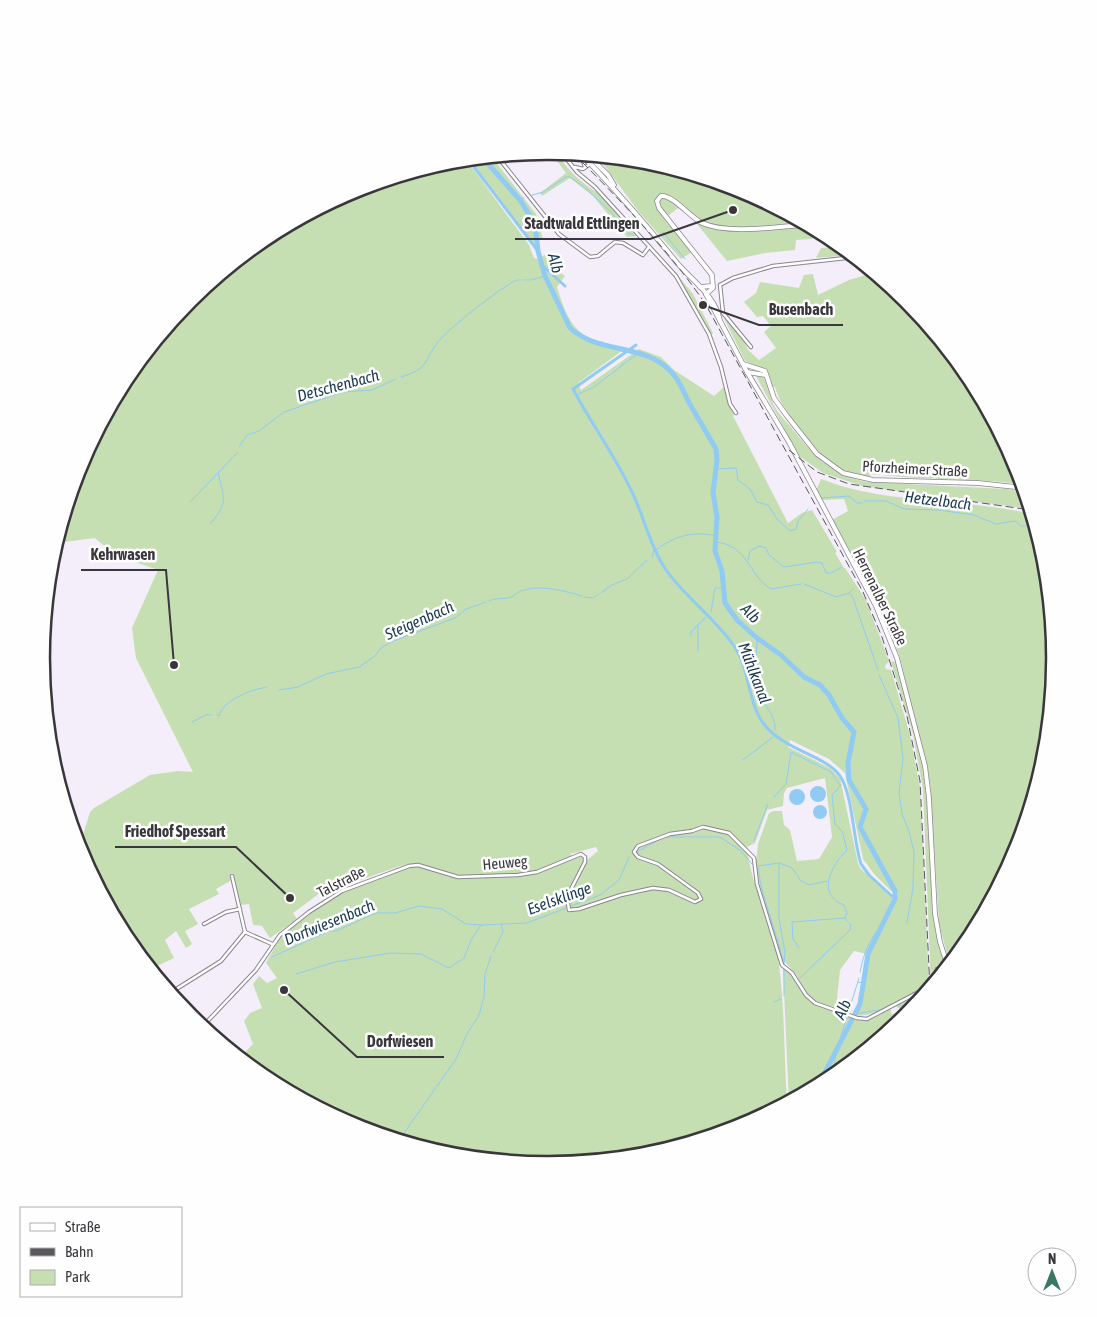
<svg xmlns="http://www.w3.org/2000/svg" width="1097" height="1317" viewBox="0 0 1097 1317" font-family="'Asap Condensed',sans-serif">
  <style>
    .green { fill: #c6dfb2; fill-rule: evenodd }
    .water { fill: #91cbf4 }
    .lines { fill: none; stroke-linecap: round; stroke-linejoin: round }
    .stream { stroke: #91cbf4; stroke-width: 1 }
    .canal { stroke: #91cbf4; stroke-width: 3 }
    .river { stroke: #91cbf4; stroke-width: 5 }
    .minor-casing { stroke: #8a8690; stroke-width: 4.5 }
    .secondary-casing { stroke: #8a8690; stroke-width: 5.5 }
    .primary-casing { stroke: #8a8690; stroke-width: 5.5 }
    .minor { stroke: #fff; stroke-width: 2.5 }
    .secondary { stroke: #fff; stroke-width: 4 }
    .primary { stroke: #fff; stroke-width: 4 }
    .rail { stroke: #5a575d; stroke-width: 1; stroke-dasharray: 8 4; stroke-linecap: butt }
    .labels { text-anchor: middle; stroke-width: 5; stroke-linejoin: round; paint-order: stroke }
    .street-label { font-size: 15px; fill: #39373c; stroke: #fefefe }
    .water-label { font-size: 16px; font-style: italic; fill: #19394e; stroke: #fefefe }
    .rim { fill: none; stroke: #39373c; stroke-width: 2.5 }
    .leader { fill: none; stroke: #39373c; stroke-width: 2 }
    .callout-dot { fill: #39373c; stroke: #fefefe; stroke-width: 2 }
    .callout-label { font-size: 16px; text-anchor: middle; font-weight: bold; fill: #39373c; stroke: #fefefe; stroke-width: 5; stroke-linejoin: round; paint-order: stroke }
  </style>
  <rect width="100%" height="100%" fill="#f3eefa"/>
  <!-- green -->
  <g class="green">
    <polygon points="594,156 648,161 743,190 823,233 816,234 812,239 796,240 795,250 765,253 727,261 697,224 700,220 682,205 664,219 692,252 681,259 638,211 605,166"/>
    <polygon points="492,157 536,214 543,239 535,237 534,245 470,159"/>
    <path d="M560 157C569 172 581 182 596 192L598 191 636 236 627 237 593 196 570 178 542 196 540 193 566 173 557 161Z"/>
    <path d="M466 159 529 245 534 258 538 259 546 254 547 261 565 276 557 287C571 333 581 339 626 348L578 383 581 390 639 349 661 357 674 370 714 396 725 386 729 406 734 414 733 416 788 523 802 513 812 510 837 552 835 553 844 568H845L866 600 889 661 885 666 886 669 891 670 910 735 920 787 929 985C912 994 872 1020 855 1015L860 1004 868 954 854 951 840 970 836 1008 817 1002 808 995 796 974 782 959 759 882 756 862 758 844 769 813 773 811H782L784 825 790 830 797 861 819 859 832 837 825 778 787 788 784 793 783 806 767 810 755 843 747 847C751 888 774 925 779 965 785 1011 784 1058 787 1103L742 1127 647 1156 548 1166 449 1156 354 1127 266 1080 239 1058 253 1044 244 1021 250 1013 262 1008 253 984 259 976 267 983 277 978 266 963 281 936 322 905 340 893 405 864 336 889 327 894 324 890 293 913 297 919 270 938 262 926 253 925 249 904 241 905 233 873 230 874 232 880 216 889 219 894 189 909 198 924 185 931 192 944 186 948 176 931 165 940 174 958 151 969 127 940 79 848 90 812 94 808 150 775 178 771 193 772 136 658 132 628 158 570 161 571 115 555 95 538 56 543 80 464 127 376 190 300 267 237 355 190 450 161ZM790 740 829 759 845 773 863 859 874 874 891 891 898 893 893 908H891L892 898 860 868 858 863 840 778 830 768 788 747ZM596 847 598 851 587 860 568 901 560 903 584 863 583 857H574L570 854Z"/>
    <polygon points="838,243 852,255 816,258 821,248 834,247"/>
    <polygon points="669,265 693,294 713,333 711,334"/>
    <path d="M872 271 907 300 970 377 1017 465 1023 484C972 478 921 480 870 474V477C857 475 844 472 833 464 815 452 780 408 775 387H772C768 364 760 370 745 361L724 318 743 339 748 350 759 360 776 348 764 332 771 326 763 316 757 317 744 302 756 293 760 282 799 288 804 275 813 274 818 295 849 280 869 274Z"/>
    <path d="M760 374C769 380 769 393 772 401 775 410 784 419 790 426 813 455 828 472 866 482L1007 489 1026 493 1031 509 862 486 823 473 799 456 756 376Z"/>
    <path d="M821 479C888 505 963 498 1032 514L1046 560 1056 659 1046 758 1017 853 970 941 950 965 939 924 930 783 900 657 879 602 832 520 848 511 844 499 821 500 816 491Z"/>
    <polygon points="893,661 896,663 925,774 934,917 943,959 936,967 931,984 923,789 913,734 891,662"/>
    <path d="M783 969C794 973 798 986 805 995 812 1004 857 1023 866 1021 874 1019 883 1013 891 1009V1014L899 1013 907 1018 830 1080 789 1102Z"/>
    <polygon points="928,988 929,991 908,1016 896,1006"/>
  </g>
  <!-- water -->
  <g class="water">
    <circle cx="818" cy="794" r="8"/>
    <circle cx="797" cy="797" r="8"/>
    <circle cx="820" cy="812" r="7"/>
  </g>
  <g class="lines">
    <!-- stream -->
    <g class="stream">
      <path d="M529 196 543 192 566 177H570C584 186 597 199 610 211 618 219 622 231 634 236"/>
      <polyline points="520,200 524,198"/>
      <polyline points="663,232 685,259"/>
      <polyline points="519,280 521,280"/>
      <polyline points="524,280 529,280"/>
      <polyline points="531,280 545,276"/>
      <path d="M401 377C430 368 422 363 438 342 445 331 505 284 517 280"/>
      <polyline points="576,395 594,387 637,354"/>
      <polyline points="239,447 247,435 259,431 284,412 343,392 372,390 396,379"/>
      <polyline points="716,469 736,468 738,480 750,489 757,502 768,505 777,519 790,531 796,529 798,521 808,509"/>
      <polyline points="821,498 849,496 857,503 862,503"/>
      <polyline points="864,501 886,501 904,509 938,510 974,515 996,524 1015,521 1021,526 1036,526"/>
      <polyline points="190,502 217,474"/>
      <path d="M210 524C229 503 224 498 218 473L238 452"/>
      <path d="M715 542C749 545 747 574 771 589L801 584"/>
      <path d="M660 547C678 535 695 531 716 536"/>
      <polyline points="652,557 654,550 659,548"/>
      <polyline points="748,560 750,551 759,546 766,548 769,555 784,567 817,562 822,563 826,573 831,573 842,567"/>
      <polyline points="804,584 836,597 849,593 853,598 878,670"/>
      <polyline points="601,593 612,585 627,579 647,560"/>
      <polyline points="849,593 854,588"/>
      <polyline points="585,597 593,598 599,594"/>
      <path d="M489 601C497 597 504 600 511 597 515 596 517 592 521 591 540 584 565 591 582 596"/>
      <polyline points="711,612 715,588 723,588"/>
      <polyline points="698,625 698,651"/>
      <polyline points="691,636 691,632 706,617"/>
      <path d="M757 638C757 653 754 672 756 686 759 703 776 711 775 730"/>
      <polyline points="879,675 898,718 903,758 899,793 902,814 909,831 914,852 913,888 907,923"/>
      <polyline points="279,690 298,687 326,674 359,667 375,656 381,648 391,642 455,618 466,609 486,602"/>
      <path d="M217 715 219 716C222 700 253 689 267 687"/>
      <polyline points="192,722 206,715 211,715"/>
      <polyline points="743,760 773,737"/>
      <path d="M841 785 832 795 835 824 842 831 847 850C831 865 816 895 844 905L847 913 845 918 847 921"/>
      <polyline points="774,797 786,784 791,752 831,772 840,785"/>
      <polyline points="754,841 768,804"/>
      <polyline points="637,852 664,837 720,837 740,850 752,864 758,866 779,863 792,868 801,881 809,885 827,881"/>
      <polyline points="779,864 779,919 785,952 784,964"/>
      <polyline points="758,867 761,886 784,962"/>
      <polyline points="799,948 793,939 792,922 845,918"/>
      <polyline points="493,952 503,932 501,924"/>
      <polyline points="272,957 329,931 336,931 376,913 395,913 419,906 442,909 466,924 481,925"/>
      <polyline points="784,968 784,996"/>
      <path d="M860 972C864 952 869 940 883 923"/>
      <polyline points="296,974 335,962 391,953 421,954 449,968 464,958 471,940 481,925 527,923 600,895 619,880 629,857"/>
      <polyline points="799,979 850,930 851,925 849,923"/>
      <polyline points="858,982 863,983"/>
      <polyline points="774,1002 781,999"/>
      <polyline points="899,1006 917,1005"/>
      <polyline points="855,1014 878,1010"/>
      <polyline points="833,1078 836,1052 859,978"/>
      <polyline points="402,1136 456,1059 467,1034 479,1015 484,997 485,974 491,956"/>
    </g>
    <!-- canal -->
    <g class="canal">
      <polyline points="468,159 538,251"/>
      <polyline points="545,268 565,286"/>
      <path d="M636 345 573 389C592 425 616 457 633 494 644 518 651 548 666 570 686 598 715 618 734 646 750 669 747 700 763 723 784 751 826 755 840 776 853 795 853 840 861 864L869 875 895 899"/>
    </g>
    <!-- river -->
    <path class="river" d="M483 158 520 200 535 224 538 251 545 276 570 328C597 353 639 344 666 367 679 377 683 392 691 406 699 420 708 435 716 449L717 460 713 493 717 517 715 551 722 571 725 603 737 620 757 638 781 655 804 677 820 685 829 695 842 718 854 732 848 763 849 780 866 809 860 827 895 891V899L868 954 860 1004 817 1088"/>
    <!-- minor casing -->
    <g class="minor-casing">
      <g id="minor">
        <polyline points="562,153 577,172 595,187 676,276 709,334 721,367 730,404 736,413"/>
        <polyline points="497,156 559,234 590,257 598,256 615,242 623,243 643,255 649,247"/>
        <polyline points="582,157 585,167"/>
        <polyline points="575,167 583,169 594,161"/>
        <polyline points="720,285 733,278 773,266 855,257"/>
        <polyline points="720,285 723,313 751,347"/>
        <polyline points="232,876 245,932"/>
        <polyline points="204,924 226,912 240,909"/>
        <polyline points="245,932 272,944"/>
        <polyline points="170,993 221,961 245,932"/>
        <polyline points="202,1027 256,970 280,935 309,912 342,891 409,866 418,865 458,877 518,875 537,872 581,854 585,857 585,862 567,897 569,910 579,909 621,895 653,888 669,890 695,902 701,899 698,893 658,864 638,857 634,852 638,846 670,834 692,831 703,827 729,833 754,858 757,884 782,965 792,973 806,995 815,1003 857,1018 867,1019 932,985 937,969 947,964"/>
      </g>
    </g>
    <!-- secondary casing -->
    <g class="secondary-casing">
      <g id="secondary">
        <polyline points="700,287 712,286"/>
        <path d="M706 294 713 288 712 275 659 208 657 201 661 196C672 194 691 218 702 223 730 235 778 226 808 225"/>
        <polyline points="743,364 765,371 774,398 787,416 817,454 843,473 873,480 978,483 1024,488"/>
        <polyline points="747,372 789,442 876,606 897,658 925,766 929,798 935,914 940,942 948,967"/>
        <polyline points="747,372 766,375"/>
      </g>
    </g>
    <!-- primary casing -->
    <g class="primary-casing">
      <g id="primary">
        <path d="M582 155C616 190 647 226 678 264 694 282 716 297 720 321"/>
        <polyline points="588,155 608,175 614,185"/>
        <polyline points="706,294 747,372"/>
      </g>
    </g>
    <!-- minor -->
    <use href="#minor" class="minor"/>
    <!-- secondary -->
    <use href="#secondary" class="secondary"/>
    <!-- primary -->
    <use href="#primary" class="primary"/>
    <!-- rail -->
    <g class="rail">
      <path d="M574 154C620 200 670 251 706 305L863 592 882 637 907 716 920 781 930 989"/>
      <polyline points="789,450 817,472 849,484 1031,510"/>
    </g>
  </g>
  <g class="labels">
    <!-- street labels -->
    <g class="street-label">
      <text transform="translate(915 469) rotate(3)" y="5">Pforzheimer Straße</text>
      <text transform="translate(880 597) rotate(64)" y="5">Herrenalber Straße</text>
      <text transform="translate(505 863) rotate(-5)" y="5">Heuweg</text>
      <text transform="translate(341 882) rotate(-27)" y="5">Talstraße</text>
    </g>
    <!-- water labels -->
    <g class="water-label">
      <text transform="translate(556 263) rotate(76)" y="6">Alb</text>
      <text transform="translate(338 385) rotate(-15)" y="6">Detschenbach</text>
      <text transform="translate(938 500) rotate(7)" y="6">Hetzelbach</text>
      <text transform="translate(751 613) rotate(46)" y="6">Alb</text>
      <text transform="translate(419 620) rotate(-24)" y="6">Steigenbach</text>
      <text transform="translate(755 673) rotate(69)" y="6">Mühlkanal</text>
      <text transform="translate(559 898) rotate(-20)" y="6">Eselsklinge</text>
      <text transform="translate(329 922) rotate(-22)" y="6">Dorfwiesenbach</text>
      <text transform="translate(842 1009) rotate(-66)" y="6">Alb</text>
    </g>
  </g>
  <!-- crop -->
  <path d="M0 0H1097V1317H0ZM50 658a498 498 0 1 1 996 0a498 498 0 1 1-996 0Z" fill="#fefefe" fill-rule="evenodd"/>
  <path class="rim" d="M50 658a498 498 0 1 1 996 0a498 498 0 1 1-996 0Z"/>
  <!-- callouts -->
  <path class="leader" d="M733 210L650 239H515M703 305L759 325H843M174 665L166 570H81M290 898L236 847H115M284 990L357 1057H444"/>
  <g class="callout-dot">
    <circle cx="733" cy="210" r="5"/>
    <circle cx="703" cy="305" r="5"/>
    <circle cx="174" cy="665" r="5"/>
    <circle cx="290" cy="898" r="5"/>
    <circle cx="284" cy="990" r="5"/>
  </g>
  <g class="callout-label">
    <text x="582" y="229">Stadtwald Ettlingen</text>
    <text x="801" y="315">Busenbach</text>
    <text x="123" y="560">Kehrwasen</text>
    <text x="175" y="837">Friedhof Spessart</text>
    <text x="400" y="1047">Dorfwiesen</text>
  </g>
  <!-- legend -->
  <rect x="20" y="1207" width="162" height="90" fill="#fefefe" stroke="#afaeb0"/>
  <rect x="30" y="1223" width="25" height="8" fill="#ffffff" stroke="#afaeb0"/>
  <text x="65" y="1232" font-size="15" fill="#39373c">Straße</text>
  <rect x="30" y="1248" width="25" height="8" fill="#5a575d" stroke="#afaeb0"/>
  <text x="65" y="1257" font-size="15" fill="#39373c">Bahn</text>
  <rect x="30" y="1270" width="25" height="15" fill="#c6dfb2" stroke="#afaeb0"/>
  <text x="65" y="1282" font-size="15" fill="#39373c">Park</text>
  <!-- north arrow -->
  <g transform="translate(1052 1272)"><circle r="24" fill="#fefefe" stroke="#afaeb0"/>
  <path d="M0-4L9 19L0 12L-9 19Z" fill="#397866"/>
  <text y="-8" font-size="14" font-weight="bold" text-anchor="middle" fill="#39373c">N</text>
  </g>
</svg>
